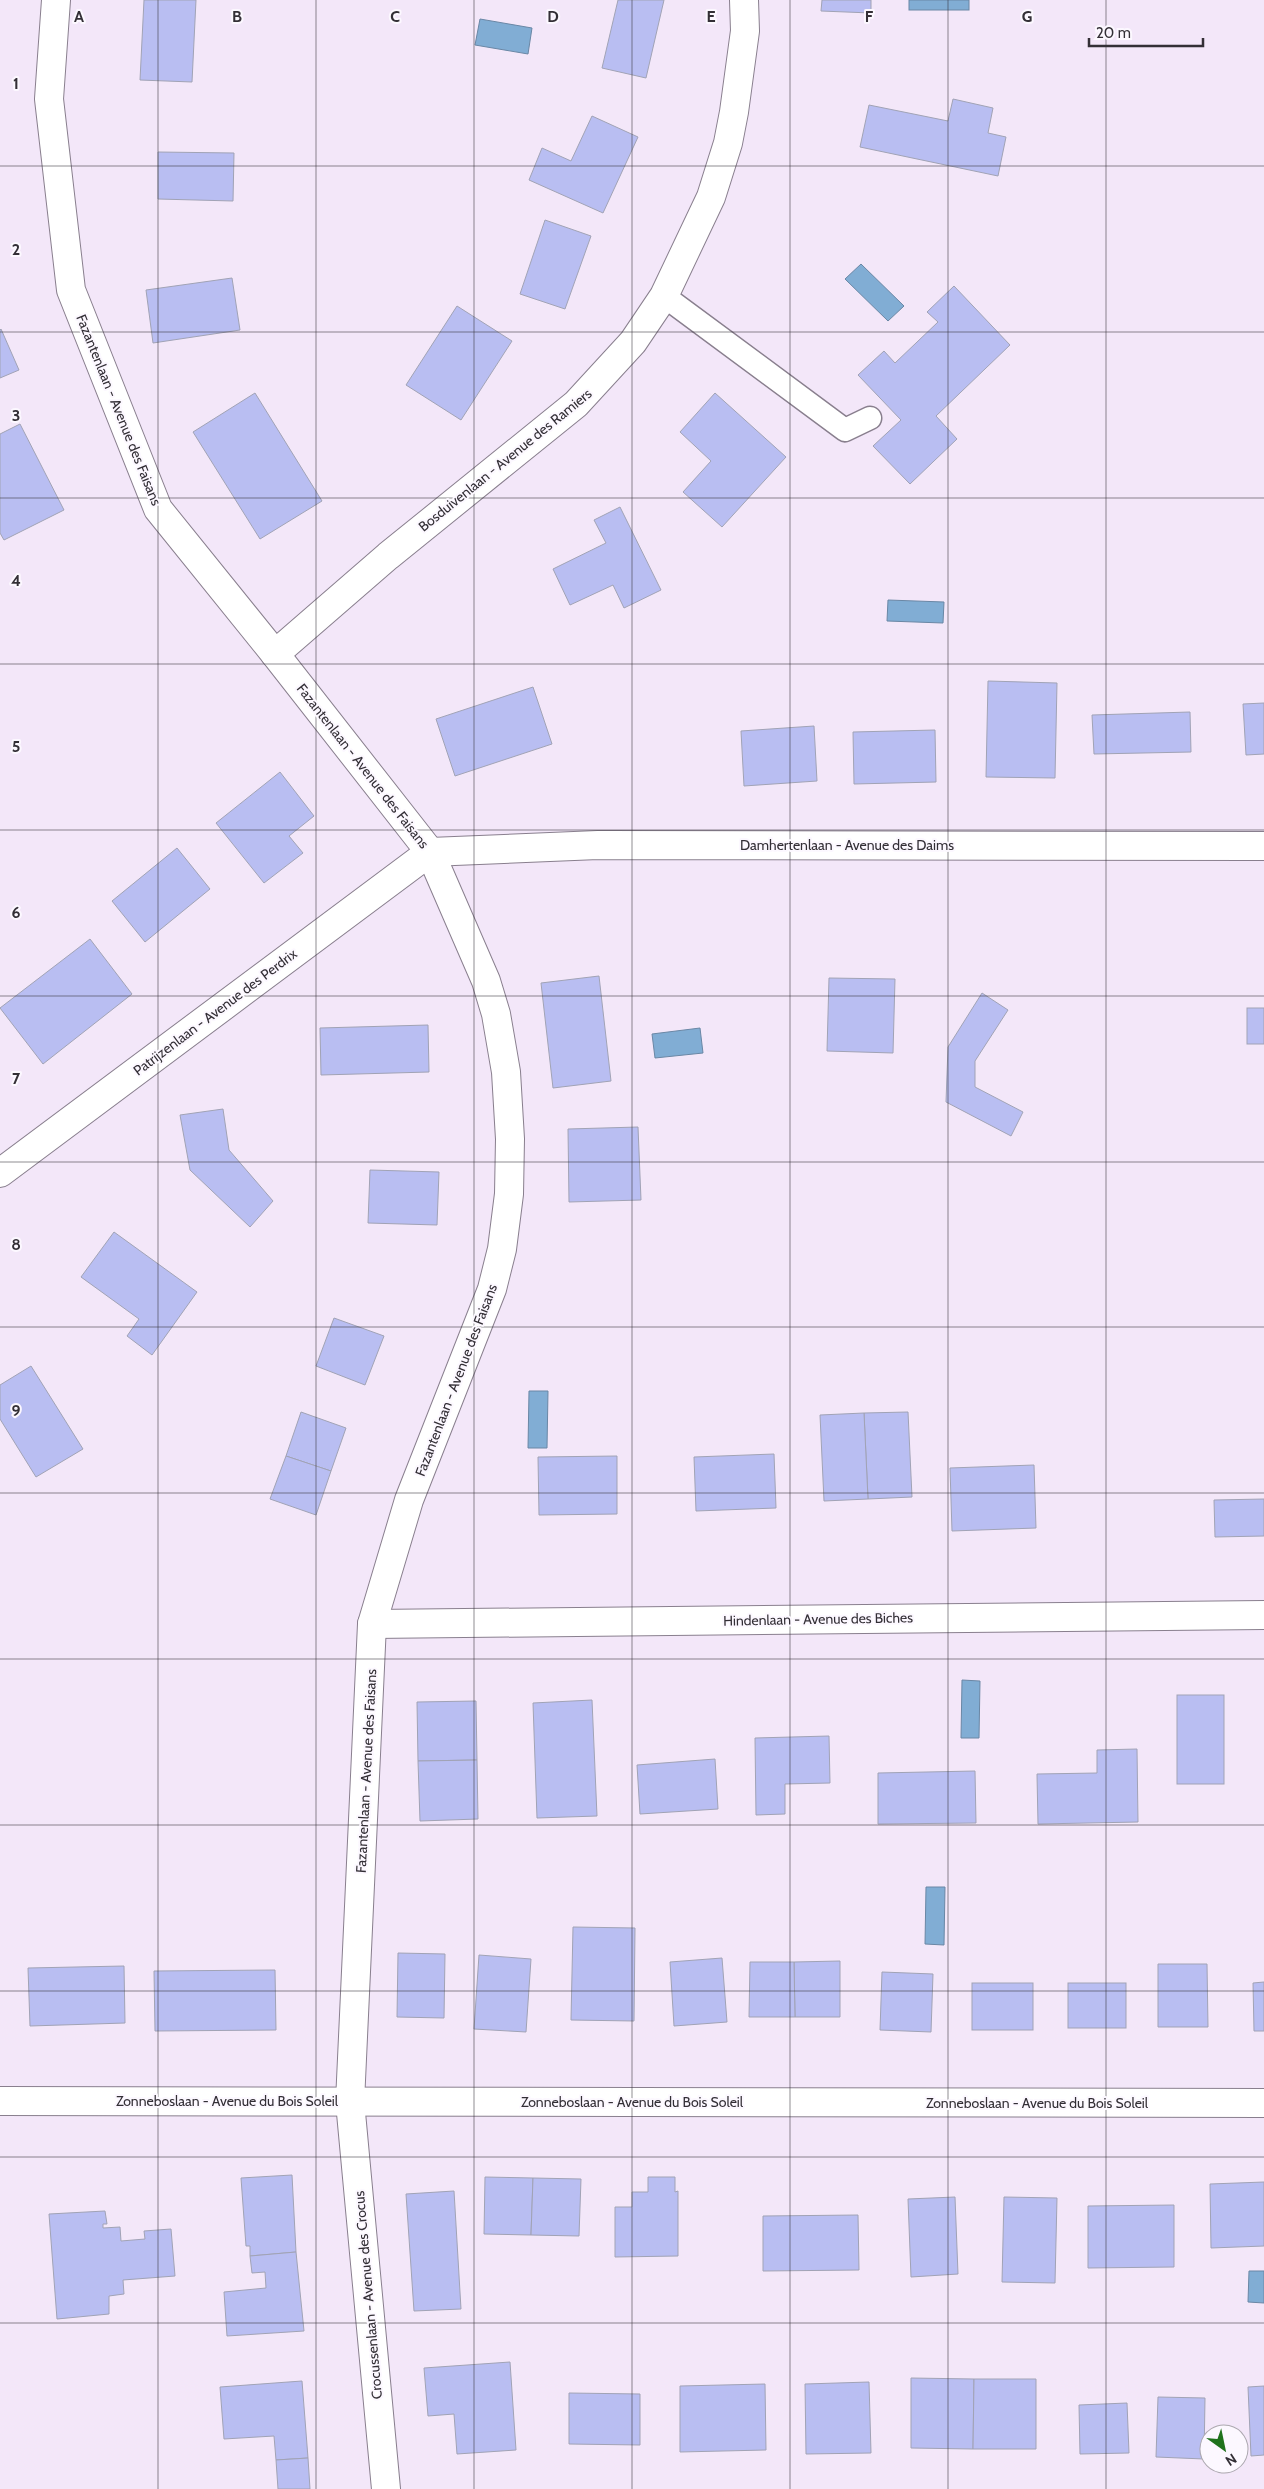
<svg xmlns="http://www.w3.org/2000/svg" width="1264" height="2489" viewBox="0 0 1264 2489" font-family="Cabin,sans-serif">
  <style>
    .water { fill: #81add4; stroke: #6a87a5 }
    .building { fill: #b9bef2; stroke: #a1a3b5 }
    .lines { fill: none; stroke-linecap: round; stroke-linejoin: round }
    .service-casing { stroke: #897f8e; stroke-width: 25 }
    .minor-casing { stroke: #897f8e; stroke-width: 30 }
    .service { stroke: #fff; stroke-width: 22 }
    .minor { stroke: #fff; stroke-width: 28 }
    .grid { fill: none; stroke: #332f36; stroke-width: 1; stroke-opacity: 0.55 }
    .labels { text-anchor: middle; stroke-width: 4; stroke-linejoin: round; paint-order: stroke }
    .street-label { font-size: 14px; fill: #332f36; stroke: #fcf8ff }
    .grid-label { font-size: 16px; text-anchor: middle; font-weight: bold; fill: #332f36; stroke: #fcf8ff; stroke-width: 4; stroke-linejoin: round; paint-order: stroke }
  </style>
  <rect width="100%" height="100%" fill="#f3e7f9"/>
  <!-- water -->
  <g class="water">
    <rect x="909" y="0" width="60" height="10"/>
    <polygon points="480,19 532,28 528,54 475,45"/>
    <polygon points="861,264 904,306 888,321 845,279"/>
    <polygon points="888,600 944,602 943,623 887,621"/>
    <polygon points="700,1028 703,1053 655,1058 652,1034"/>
    <polygon points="529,1391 548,1391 547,1448 528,1448"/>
    <polygon points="962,1680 980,1681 979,1738 961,1738"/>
    <polygon points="926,1887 945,1887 944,1945 925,1944"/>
    <polygon points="1249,2271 1264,2271 1264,2303 1248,2302"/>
  </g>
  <!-- building -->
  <g class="building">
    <polygon points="144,0 196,0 192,82 140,80"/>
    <polygon points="618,0 664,0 646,78 602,68"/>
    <polygon points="822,0 871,0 871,13 821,11"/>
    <polygon points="953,99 993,108 988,133 1006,137 998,176 860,147 869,105 948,121"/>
    <polygon points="592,116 638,137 603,213 529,180 542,148 571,161"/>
    <polygon points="158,152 234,153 233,201 158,199"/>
    <polygon points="545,220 591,236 565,309 520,294"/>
    <polygon points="232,278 240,330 153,343 146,290"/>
    <polygon points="954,286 1010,345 936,416 957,439 910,484 873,446 901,420 858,375 884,351 895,363 938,322 927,312"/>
    <polygon points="457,306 512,341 461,420 406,385"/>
    <polygon points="1,329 19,370 0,378 0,330"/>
    <polygon points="255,393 322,501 260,539 193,432"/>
    <polygon points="715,393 786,457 722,527 683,492 711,461 680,432"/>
    <polygon points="20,424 64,510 4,540 0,533 0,434"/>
    <polygon points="620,507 661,590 624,608 613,585 570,605 553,569 606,543 594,520"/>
    <polygon points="988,681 1057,683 1055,778 986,777"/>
    <polygon points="533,687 552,744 455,776 436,719"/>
    <polygon points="1264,703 1264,754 1246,755 1243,704"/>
    <polygon points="1190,712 1191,752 1094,754 1092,715"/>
    <polygon points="814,726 817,781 744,786 741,731"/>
    <polygon points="935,730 936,782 854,784 853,732"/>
    <polygon points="280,772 314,816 289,836 303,853 264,883 216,823"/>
    <polygon points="177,848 210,889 145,942 112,901"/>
    <polygon points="90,939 132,994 43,1064 0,1008"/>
    <polygon points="599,976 611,1081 553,1088 541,983"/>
    <polygon points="829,978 895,979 893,1053 827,1051"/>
    <polygon points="982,993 1008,1010 975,1061 975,1087 1023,1112 1011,1136 946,1102 948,1047"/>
    <rect x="1247" y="1008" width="17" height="36"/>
    <polygon points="428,1025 429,1072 321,1075 320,1028"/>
    <polygon points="223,1109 229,1150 273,1201 250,1227 190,1170 180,1115"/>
    <polygon points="638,1127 641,1200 569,1202 568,1129"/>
    <polygon points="370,1170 439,1172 437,1225 368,1223"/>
    <polygon points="114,1232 197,1292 152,1355 127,1336 139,1319 81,1277"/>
    <polygon points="334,1318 384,1336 365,1385 316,1366"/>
    <polygon points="31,1366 83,1449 36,1477 0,1419 0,1385"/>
    <polygon points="301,1412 346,1428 331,1471 286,1456"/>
    <polygon points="908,1412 912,1497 868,1499 864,1413"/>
    <polygon points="864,1413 868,1499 824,1501 820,1415"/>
    <polygon points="774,1454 776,1508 696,1511 694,1457"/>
    <polygon points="286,1456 331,1471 316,1515 270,1499"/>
    <polygon points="617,1456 617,1514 539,1515 538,1457"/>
    <polygon points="1034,1465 1036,1528 952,1531 950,1468"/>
    <polygon points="1264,1499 1264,1536 1215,1537 1214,1500"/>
    <rect x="1177" y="1695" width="47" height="89"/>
    <polygon points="592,1700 597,1816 537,1818 533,1703"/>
    <polygon points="476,1701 477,1760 418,1761 417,1702"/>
    <polygon points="829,1736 830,1783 785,1784 785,1814 756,1815 755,1738"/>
    <polygon points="1137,1749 1138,1822 1038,1824 1037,1774 1097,1773 1097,1750"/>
    <polygon points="715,1759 718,1809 640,1814 637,1765"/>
    <polygon points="477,1760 478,1819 420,1821 418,1761"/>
    <polygon points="975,1771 976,1823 878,1824 878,1773"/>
    <polygon points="573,1927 635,1928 634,2021 571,2020"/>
    <polygon points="398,1953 445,1954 444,2018 397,2017"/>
    <polygon points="479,1955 531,1959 526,2032 474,2029"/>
    <polygon points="722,1958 727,2022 674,2026 670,1962"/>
    <polygon points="840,1961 840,2017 795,2017 794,1962"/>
    <polygon points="750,1962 794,1962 795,2017 749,2017"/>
    <polygon points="1158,1964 1207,1964 1208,2027 1158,2027"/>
    <polygon points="124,1966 125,2023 30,2026 28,1968"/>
    <polygon points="275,1970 276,2030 155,2031 154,1971"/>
    <polygon points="882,1972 933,1974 931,2032 880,2030"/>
    <polygon points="1264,1982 1264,2031 1254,2031 1253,1983"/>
    <rect x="972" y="1983" width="61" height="47"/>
    <rect x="1068" y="1983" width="58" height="45"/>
    <polygon points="292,2175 296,2252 250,2256 250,2246 246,2246 241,2178"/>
    <polygon points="485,2177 533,2178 531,2235 484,2234"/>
    <polygon points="648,2177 675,2177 675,2192 678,2191 678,2256 615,2257 615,2207 632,2207 632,2192 648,2192"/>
    <polygon points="533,2178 581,2179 579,2236 531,2235"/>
    <polygon points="1264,2182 1264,2246 1211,2248 1210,2184"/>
    <polygon points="454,2191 461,2309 414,2311 406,2194"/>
    <polygon points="955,2197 958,2274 911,2277 908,2199"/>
    <polygon points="1004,2197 1057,2198 1055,2283 1002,2282"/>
    <polygon points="1174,2205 1174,2267 1088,2268 1088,2206"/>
    <polygon points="105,2211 107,2224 103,2224 103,2228 120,2227 121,2241 145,2239 144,2231 171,2229 175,2276 123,2280 124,2294 109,2296 109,2314 57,2319 49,2214"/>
    <polygon points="858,2215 859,2270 763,2271 763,2216"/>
    <polygon points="296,2252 304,2331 227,2336 224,2292 266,2288 265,2272 252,2273 250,2256"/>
    <polygon points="510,2362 516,2450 457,2454 454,2414 428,2416 424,2368"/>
    <polygon points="911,2378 974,2379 973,2449 911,2448"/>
    <polygon points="974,2379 1036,2379 1036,2449 973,2449"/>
    <polygon points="302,2381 308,2458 276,2460 274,2436 224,2439 220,2387"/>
    <polygon points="869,2382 871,2453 806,2454 805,2384"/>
    <polygon points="765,2384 766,2450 680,2452 680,2386"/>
    <polygon points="1264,2386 1264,2455 1251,2456 1248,2387"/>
    <polygon points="569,2393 640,2394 640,2445 569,2444"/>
    <polygon points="1158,2397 1205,2398 1204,2459 1156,2457"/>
    <polygon points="1127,2403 1129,2453 1080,2454 1079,2405"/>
    <polygon points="308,2458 310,2489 278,2489 276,2460"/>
  </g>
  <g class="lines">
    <!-- service casing -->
    <g class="service-casing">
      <polyline id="service" points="664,296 845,430 870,418"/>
    </g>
    <!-- minor casing -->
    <g class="minor-casing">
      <g id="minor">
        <polyline points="56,0 49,99 71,290 158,509 275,654 430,852 486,981 496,1014 506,1072 510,1139 509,1194 502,1249 492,1289 409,1500 372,1624 350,2102 386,2489"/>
        <polyline points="275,654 388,556 576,404 633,342 664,296 711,197 728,143 734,112 745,31 744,0"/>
        <polyline points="430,852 598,845 1264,846"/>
        <polyline points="0,1173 430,852"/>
        <polyline points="372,1624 1264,1615"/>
        <polyline points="0,2101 1264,2103"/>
      </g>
    </g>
    <!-- service -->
    <use href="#service" class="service"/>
    <!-- minor -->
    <use href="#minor" class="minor"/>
  </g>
  <!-- grid -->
  <path class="grid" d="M158 0V2489M316 0V2489M474 0V2489M632 0V2489M790 0V2489M948 0V2489M1106 0V2489M0 166H1264M0 332H1264M0 498H1264M0 664H1264M0 830H1264M0 996H1264M0 1162H1264M0 1327H1264M0 1493H1264M0 1659H1264M0 1825H1264M0 1991H1264M0 2157H1264M0 2323H1264"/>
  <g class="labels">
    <!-- street labels -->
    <g class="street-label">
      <text transform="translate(119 410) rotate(68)" y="5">Fazantenlaan - Avenue des Faisans</text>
      <text transform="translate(505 460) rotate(-39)" y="5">Bosduivenlaan - Avenue des Ramiers</text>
      <text transform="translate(363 766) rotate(52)" y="5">Fazantenlaan - Avenue des Faisans</text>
      <text x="847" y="850">Damhertenlaan - Avenue des Daims</text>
      <text transform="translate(215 1012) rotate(-37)" y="5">Patrijzenlaan - Avenue des Perdrix</text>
      <text transform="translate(456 1380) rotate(-69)" y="5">Fazantenlaan - Avenue des Faisans</text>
      <text transform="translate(818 1619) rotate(-1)" y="5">Hindenlaan - Avenue des Biches</text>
      <text transform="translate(366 1771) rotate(-87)" y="5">Fazantenlaan - Avenue des Faisans</text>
      <text x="227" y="2106">Zonneboslaan - Avenue du Bois Soleil</text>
      <text x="632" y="2107">Zonneboslaan - Avenue du Bois Soleil</text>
      <text x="1037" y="2108">Zonneboslaan - Avenue du Bois Soleil</text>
      <text transform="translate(368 2295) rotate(-95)" y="5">Crocussenlaan - Avenue des Crocus</text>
    </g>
  </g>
  <g class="grid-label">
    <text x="79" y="22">A</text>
    <text x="237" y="22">B</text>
    <text x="395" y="22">C</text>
    <text x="553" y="22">D</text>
    <text x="711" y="22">E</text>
    <text x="869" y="22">F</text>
    <text x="1027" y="22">G</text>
    <text x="16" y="89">1</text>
    <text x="16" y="255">2</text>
    <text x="16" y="421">3</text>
    <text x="16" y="586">4</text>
    <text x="16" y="752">5</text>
    <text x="16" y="918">6</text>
    <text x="16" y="1084">7</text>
    <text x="16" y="1250">8</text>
    <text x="16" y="1416">9</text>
  </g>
  <!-- north arrow -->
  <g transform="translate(1224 2449) rotate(147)"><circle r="24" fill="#fcf8ff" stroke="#aca8af"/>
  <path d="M0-4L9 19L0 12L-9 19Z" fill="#1f721c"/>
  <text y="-8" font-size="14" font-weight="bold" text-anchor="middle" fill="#332f36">N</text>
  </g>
  <!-- scale -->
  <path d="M1089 38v8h114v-8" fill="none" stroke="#332f36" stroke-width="2.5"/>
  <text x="1096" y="38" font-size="15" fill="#332f36" stroke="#fcf8ff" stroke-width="4" paint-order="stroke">20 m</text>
</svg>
